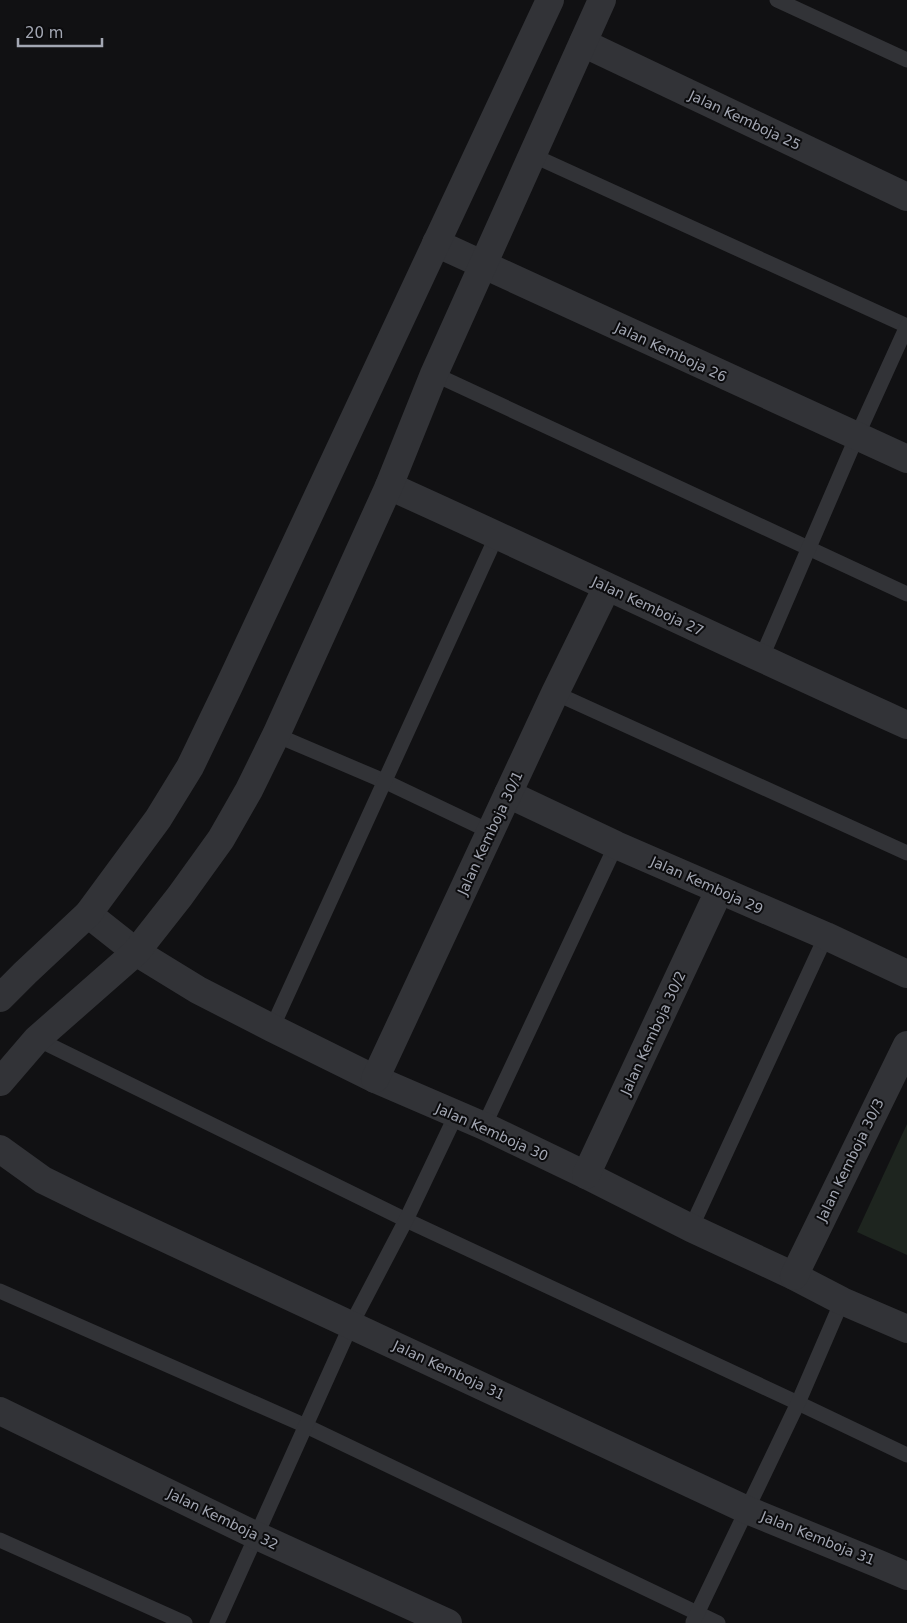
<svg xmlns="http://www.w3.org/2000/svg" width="907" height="1623" viewBox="0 0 907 1623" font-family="'DejaVu Sans',sans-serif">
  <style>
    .green { fill: #1e251f }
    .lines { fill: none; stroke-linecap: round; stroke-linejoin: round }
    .lane { stroke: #323337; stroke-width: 15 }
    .street { stroke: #323337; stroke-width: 28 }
    .labels { text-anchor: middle; stroke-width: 4; stroke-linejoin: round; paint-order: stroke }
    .street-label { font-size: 14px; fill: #a3a7b3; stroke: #0c0c0e }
  </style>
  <rect width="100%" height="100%" fill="#111113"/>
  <!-- green -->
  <polygon class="green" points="907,1124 907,1255 857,1232"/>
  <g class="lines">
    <!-- lane -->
    <g class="lane">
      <polyline points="777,0 907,60"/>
      <polyline points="532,155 907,326"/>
      <polyline points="434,374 907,594"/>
      <polyline points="761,659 857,436 907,326"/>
      <polyline points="555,693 907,853"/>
      <polyline points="276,735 384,781 491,832"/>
      <polyline points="272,1028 497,535"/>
      <polyline points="37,1039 406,1220 798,1403 907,1455"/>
      <polyline points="484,1126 616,845"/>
      <polyline points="691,1228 826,936"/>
      <polyline points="0,1291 306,1426 718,1623"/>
      <polyline points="0,1540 185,1623"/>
      <polyline points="693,1622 798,1403 842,1301"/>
      <polyline points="217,1623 351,1325 406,1220 456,1115"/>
    </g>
    <!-- street -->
    <g class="street">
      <polyline points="583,43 907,197"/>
      <polyline points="436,243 907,459"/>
      <path d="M389 486C562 564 734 647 907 725"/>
      <polyline points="508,794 616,845 826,936 907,974"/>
      <polyline points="88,914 136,952 198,990 272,1028 375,1079 484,1126 586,1175 691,1228 794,1276 842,1301 907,1329"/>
      <polyline points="0,998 25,973 88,914 158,819 190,767 229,686 550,0"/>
      <polyline points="375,1079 555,693 607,587"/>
      <polyline points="0,1082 37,1039 136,952 180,896 221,839 249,790 276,735 389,486 434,374 602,0"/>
      <polyline points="0,1149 43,1180 96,1206 747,1510 879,1564 907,1576"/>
      <polyline points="586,1175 719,891"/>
      <polyline points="794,1276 907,1045"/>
      <polyline points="0,1411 255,1535 448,1623"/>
    </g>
  </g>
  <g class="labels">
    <!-- street labels -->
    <g class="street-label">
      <text transform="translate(745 120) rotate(25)" y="5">Jalan Kemboja 25</text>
      <text transform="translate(671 352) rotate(25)" y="5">Jalan Kemboja 26</text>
      <text transform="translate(648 606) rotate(25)" y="5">Jalan Kemboja 27</text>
      <text transform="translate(490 833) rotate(-65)" y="5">Jalan Kemboja 30/1</text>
      <text transform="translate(707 885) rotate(24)" y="5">Jalan Kemboja 29</text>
      <text transform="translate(653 1033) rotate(-65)" y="5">Jalan Kemboja 30/2</text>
      <text transform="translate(492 1132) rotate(24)" y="5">Jalan Kemboja 30</text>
      <text transform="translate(850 1160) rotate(-64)" y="5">Jalan Kemboja 30/3</text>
      <text transform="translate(449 1370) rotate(25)" y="5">Jalan Kemboja 31</text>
      <text transform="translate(223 1519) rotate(26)" y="5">Jalan Kemboja 32</text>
      <text transform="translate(818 1538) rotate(22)" y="5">Jalan Kemboja 31</text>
    </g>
  </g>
  <!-- scale -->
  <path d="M18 38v8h84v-8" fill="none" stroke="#a3a7b3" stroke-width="2.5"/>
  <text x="25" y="38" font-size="15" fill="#a3a7b3" stroke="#0c0c0e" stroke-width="4" paint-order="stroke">20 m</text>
</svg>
